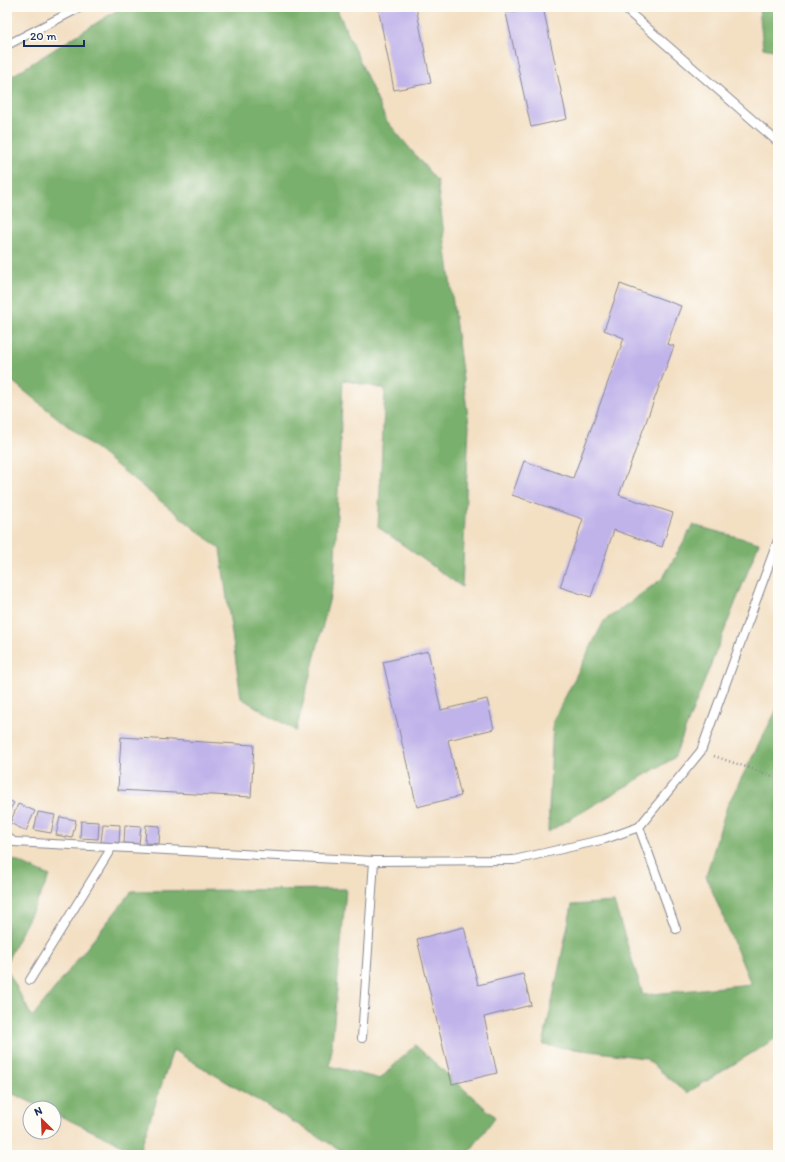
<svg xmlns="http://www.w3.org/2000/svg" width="785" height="1162" viewBox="0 0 785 1162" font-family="Itim,sans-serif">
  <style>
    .forest { fill: #7ab06d; stroke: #4a7066 }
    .building { fill: #c0b3ea }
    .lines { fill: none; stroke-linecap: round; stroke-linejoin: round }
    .lane-casing { stroke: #878790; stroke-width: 10 }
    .path { stroke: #878790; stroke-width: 2.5; stroke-dasharray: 1 3; stroke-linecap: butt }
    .lane { stroke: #fff; stroke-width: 8 }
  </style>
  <rect width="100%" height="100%" fill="#fdfcf7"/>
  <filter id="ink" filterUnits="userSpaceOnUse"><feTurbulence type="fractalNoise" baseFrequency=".025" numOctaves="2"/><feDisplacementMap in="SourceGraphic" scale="8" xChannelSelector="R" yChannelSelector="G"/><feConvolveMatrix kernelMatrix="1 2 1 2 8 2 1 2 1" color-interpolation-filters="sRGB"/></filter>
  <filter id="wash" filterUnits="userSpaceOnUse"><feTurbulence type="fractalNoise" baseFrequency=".012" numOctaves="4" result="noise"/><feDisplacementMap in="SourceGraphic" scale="16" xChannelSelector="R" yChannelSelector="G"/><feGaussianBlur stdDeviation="0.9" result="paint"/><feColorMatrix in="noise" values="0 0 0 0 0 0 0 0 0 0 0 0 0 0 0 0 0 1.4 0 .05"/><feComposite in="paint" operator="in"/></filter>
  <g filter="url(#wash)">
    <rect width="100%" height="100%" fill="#f3dfc2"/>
    <!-- forest -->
    <g class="forest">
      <polygon points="122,7 336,7 386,120 437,181 469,425 462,587 378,527 385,389 343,380 334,581 296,731 241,698 220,549 7,377 7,79"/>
      <polygon points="759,7 778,7 778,51 763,48"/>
      <polygon points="693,525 759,543 674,758 548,832 553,721 604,621 663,578"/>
      <polygon points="778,707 778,1037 687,1093 645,1058 543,1045 572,905 614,902 643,995 751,984 706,876 727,806"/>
      <polygon points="7,857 50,876 7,961"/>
      <polygon points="346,889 330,1066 380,1079 415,1045 495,1117 467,1155 349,1155 173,1050 139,1153 54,1113 54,1108 43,1108 7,1091 7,969 32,1017 132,891"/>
    </g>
    <g id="blocks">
      <!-- building -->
      <g class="building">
        <polygon points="378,7 416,7 431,83 394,90"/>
        <polygon points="535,7 543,7 567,119 531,127 506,13"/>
        <polygon points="620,284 681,306 667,344 674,346 619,495 673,513 662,547 614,530 591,597 560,587 583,519 512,495 524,461 573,478 624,338 604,330"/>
        <polygon points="428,651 441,710 487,699 494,729 448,740 461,796 417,807 383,662"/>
        <polygon points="121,737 254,745 251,797 118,790"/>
        <polygon points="7,799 14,803 7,814"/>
        <polygon points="18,804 35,811 26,831 10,823"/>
        <polygon points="38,812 55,815 51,833 34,830"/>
        <polygon points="60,817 76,820 72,838 56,835"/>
        <polygon points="81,821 99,822 98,839 80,838"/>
        <polygon points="103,824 120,825 119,843 101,842"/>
        <polygon points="125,825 141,826 139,844 124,843"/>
        <polygon points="146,825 160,826 159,844 145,843"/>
        <polygon points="464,927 478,985 523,974 531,1005 484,1017 497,1073 452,1084 417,939"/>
      </g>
    </g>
  </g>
  <g filter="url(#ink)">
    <use href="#blocks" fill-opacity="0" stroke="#878790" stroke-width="1"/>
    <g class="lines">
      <!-- lane casing -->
      <g class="lane-casing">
        <g id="lane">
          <polyline points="623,7 778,142"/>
          <polyline points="7,45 81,7"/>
          <polyline points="639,827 676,929"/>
          <polyline points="7,837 14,842 374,861 514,860 605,839 639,827 701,751 778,540"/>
          <polyline points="30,980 112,847"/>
          <polyline points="362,1038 374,861"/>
        </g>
      </g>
      <!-- path -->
      <polyline class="path" points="714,756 778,778"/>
      <!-- lane -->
      <use href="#lane" class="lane"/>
    </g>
  </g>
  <!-- margin -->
  <rect width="785" height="1162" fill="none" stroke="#fdfcf7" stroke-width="24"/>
  <!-- north arrow -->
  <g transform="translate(42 1120) rotate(336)"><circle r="19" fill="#fdfcf7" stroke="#a3aaba"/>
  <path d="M0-3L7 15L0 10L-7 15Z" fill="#c8321e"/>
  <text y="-6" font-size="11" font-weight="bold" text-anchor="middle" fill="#1b2f5e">N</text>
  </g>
  <!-- scale -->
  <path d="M24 40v6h60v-6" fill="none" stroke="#1b2f5e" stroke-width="2"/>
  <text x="30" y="40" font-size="12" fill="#1b2f5e" stroke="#fdfcf7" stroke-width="3" paint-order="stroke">20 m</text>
</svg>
